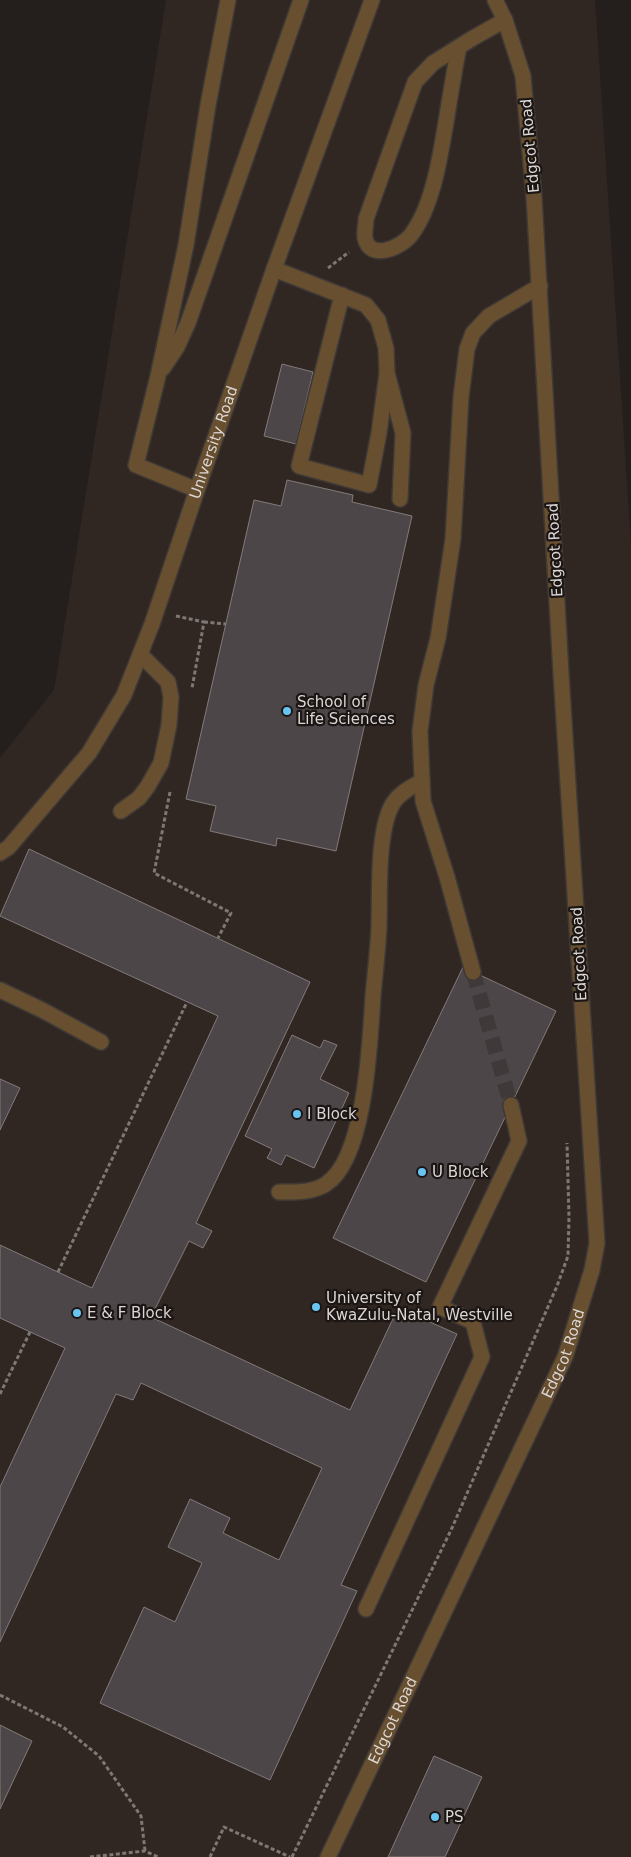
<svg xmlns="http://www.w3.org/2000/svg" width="631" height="1857" viewBox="0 0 631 1857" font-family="'DejaVu Sans',sans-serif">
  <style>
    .built { fill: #312722 }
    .building { fill: #4d4648; stroke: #827a7b }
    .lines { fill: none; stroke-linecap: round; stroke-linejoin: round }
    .minor-tunnel { stroke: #3f3a39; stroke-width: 15; stroke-dasharray: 15 8; stroke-linecap: butt }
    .minor-casing { stroke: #3e3937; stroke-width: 18 }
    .path { stroke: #7d7876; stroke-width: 3; stroke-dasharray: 4 2.5; stroke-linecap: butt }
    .minor { stroke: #674f2f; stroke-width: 15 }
    .poi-dot { fill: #68c4f0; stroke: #1b1513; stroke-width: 2 }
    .labels { text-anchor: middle; stroke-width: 4.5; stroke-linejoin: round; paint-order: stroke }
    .street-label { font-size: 15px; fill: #dbd6d5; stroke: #1b1513 }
    .poi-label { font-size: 15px; fill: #dbd6d5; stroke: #1b1513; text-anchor: start }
  </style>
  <rect width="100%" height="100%" fill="#241f1d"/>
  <!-- built -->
  <polygon class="built" points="166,0 595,0 631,545 631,1857 0,1857 0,758 54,690"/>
  <!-- building -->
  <g class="building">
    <polygon points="282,364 313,372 296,444 264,436"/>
    <polygon points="287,480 353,495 352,502 412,516 336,851 277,838 276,846 210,831 216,806 186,799 254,500 281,506"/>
    <polygon points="29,849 310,982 196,1223 212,1231 203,1248 189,1241 151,1317 350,1410 398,1308 457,1334 341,1585 357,1591 270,1780 100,1703 144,1607 175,1622 202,1563 168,1547 190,1499 230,1518 223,1533 279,1560 322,1468 141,1383 133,1400 116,1394 0,1642 0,1487 65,1348 0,1318 0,1245 92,1288 218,1016 0,916"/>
    <polygon points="463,967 556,1011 426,1282 333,1238"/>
    <polygon points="292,1035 320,1048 324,1040 337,1045 320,1079 349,1093 314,1168 286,1155 281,1165 267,1158 272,1149 245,1136"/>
    <polygon points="0,1079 20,1088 0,1130"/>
    <polygon points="0,1725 32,1741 0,1809"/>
    <polygon points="434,1756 482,1777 445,1857 388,1857"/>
  </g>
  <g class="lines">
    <!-- minor-tunnel -->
    <polyline class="minor-tunnel" points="473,972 511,1105"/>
    <!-- minor casing -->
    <g class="minor-casing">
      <g id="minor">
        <path d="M459 47C454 72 450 97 446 122 440 157 433 206 411 235 402 247 370 262 365 238 364 232 366 225 366 219L415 82 433 63 473 38 505 20"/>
        <polyline points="274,269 366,305 378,320 386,348 387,373 403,433 400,499"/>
        <polyline points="342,295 299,466 369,485 379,433 387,373"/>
        <polyline points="163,368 177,347 188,323 301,0"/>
        <polyline points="197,490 136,465 158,376 186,245 208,105 228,0"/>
        <polyline points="121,811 139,798 148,786 161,763 169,725 171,697 168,682 140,654"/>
        <path id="s1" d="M0 853 9 847 89 753 124 695 152 624 197 490 274 269 372 0"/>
        <polyline points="473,972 447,877 423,801 420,731 426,685 438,638 453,539 461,397 467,349 473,333 489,316 540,286"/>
        <polyline points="0,990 42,1010 101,1042"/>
        <path d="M279 1192C295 1192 312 1193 326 1184 366 1158 370 1040 373 996 375 973 378 950 379 927 380 894 377 836 391 807 397 794 410 788 422 781"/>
        <polyline points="366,1609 482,1357 473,1322 440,1307 519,1141 511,1105"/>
        <path id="s2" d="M328 1857 565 1357 592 1270 597 1243 561 673 534 197 523 76 505 20 495 0"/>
      </g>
    </g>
    <!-- path -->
    <g class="path">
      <polyline points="328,268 349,252"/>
      <polyline points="176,616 204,622 192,688"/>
      <polyline points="204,622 226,624"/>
      <polyline points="170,792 154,873 231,913 218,938"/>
      <polyline points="58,1272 187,1002"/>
      <polyline points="0,1394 30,1332"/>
      <polyline points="0,1695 63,1727 99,1756 141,1816 145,1851"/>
      <polyline points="90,1857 145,1851 158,1857"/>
      <polyline points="210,1857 224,1827 290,1857"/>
      <polyline points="292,1857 452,1528 557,1286 568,1256 569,1217 567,1143"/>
    </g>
    <!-- minor -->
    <use href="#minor" class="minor"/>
  </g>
  <!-- markers -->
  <g class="poi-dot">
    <circle cx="287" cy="711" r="5"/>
    <circle cx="297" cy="1114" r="5"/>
    <circle cx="422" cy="1172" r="5"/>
    <circle cx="316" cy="1307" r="5"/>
    <circle cx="77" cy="1313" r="5"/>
    <circle cx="435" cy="1817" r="5"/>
  </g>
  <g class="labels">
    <!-- street labels -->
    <g class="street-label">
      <text transform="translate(530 146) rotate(-95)" y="5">Edgcot Road</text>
      <text dy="5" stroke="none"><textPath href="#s1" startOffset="470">University Road</textPath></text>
      <text transform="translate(555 550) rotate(-93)" y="5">Edgcot Road</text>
      <text transform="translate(579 954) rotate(-93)" y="5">Edgcot Road</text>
      <text dy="5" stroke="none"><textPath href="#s2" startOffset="556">Edgcot Road</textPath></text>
      <text dy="5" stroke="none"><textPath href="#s2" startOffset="151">Edgcot Road</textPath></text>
    </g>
    <!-- poi labels -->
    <g class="poi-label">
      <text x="297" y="707">School of<tspan x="297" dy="17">Life Sciences</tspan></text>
      <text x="307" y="1119">I Block</text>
      <text x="432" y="1177">U Block</text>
      <text x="326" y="1303">University of<tspan x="326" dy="17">KwaZulu-Natal, Westville</tspan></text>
      <text x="87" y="1318">E &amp; F Block</text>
      <text x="445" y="1822">PS</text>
    </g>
  </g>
</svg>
